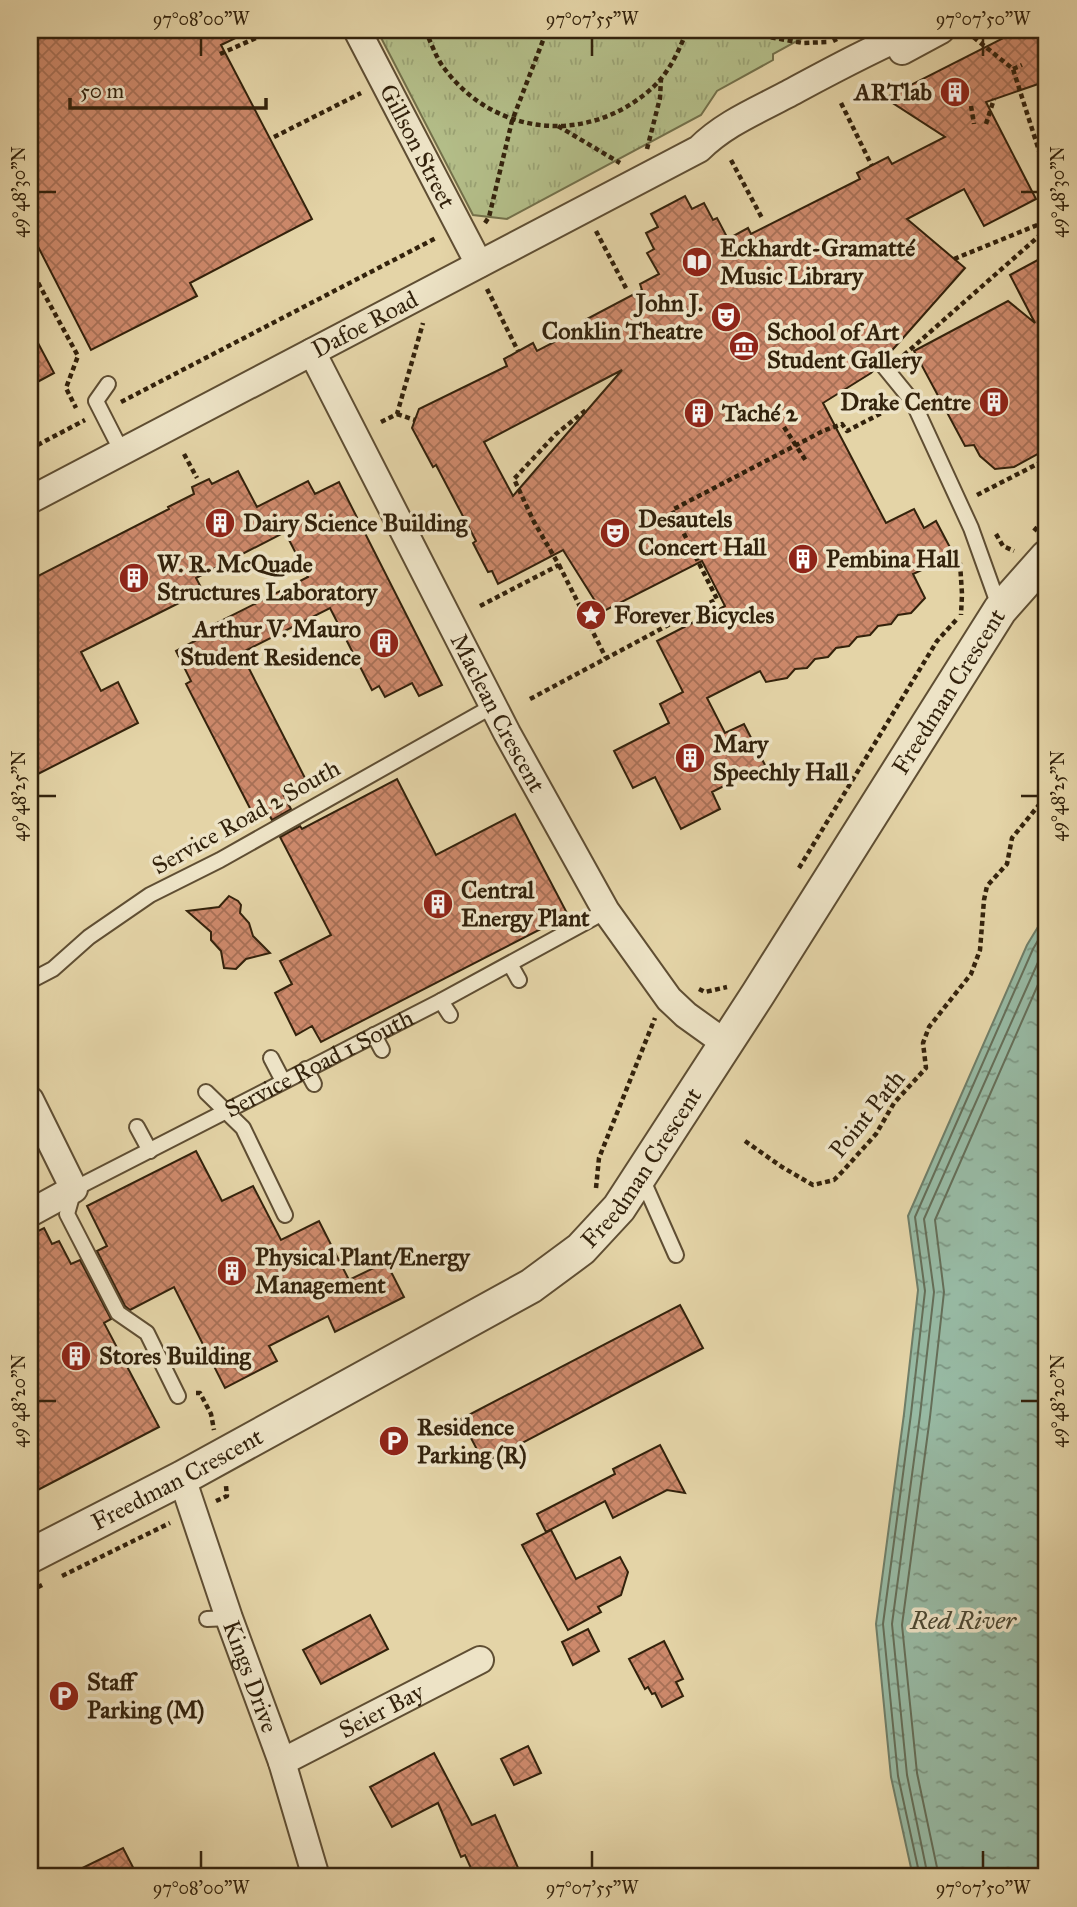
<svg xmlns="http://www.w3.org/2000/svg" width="1077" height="1907" viewBox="0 0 1077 1907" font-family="'IM FELL Great Primer',serif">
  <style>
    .grass { fill: url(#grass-tufts); stroke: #73704a; stroke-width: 2 }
    .water { fill: url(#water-ripples); stroke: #6f7d67; stroke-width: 2 }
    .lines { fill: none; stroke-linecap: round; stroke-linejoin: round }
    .shore { stroke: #656e58; stroke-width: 2 }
    .building { fill: url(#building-cross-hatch); stroke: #33220c; stroke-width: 2; fill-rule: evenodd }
    .service-casing { stroke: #5f4e33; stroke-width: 18 }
    .minor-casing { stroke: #5f4e33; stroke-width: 30 }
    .tertiary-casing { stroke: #5f4e33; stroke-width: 37 }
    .path { stroke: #33220c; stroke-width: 4.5; stroke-dasharray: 5 3.5; stroke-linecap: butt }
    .service { stroke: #ede3c6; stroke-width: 14 }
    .minor { stroke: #ede3c6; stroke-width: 26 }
    .tertiary { stroke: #ede3c6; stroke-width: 33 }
    .path-bridge { stroke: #33220c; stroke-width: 4.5; stroke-dasharray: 5 3.5; stroke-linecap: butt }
    .ticks { fill: none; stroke: #33220c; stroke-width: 2.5 }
    .labels { text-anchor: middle; stroke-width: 7; stroke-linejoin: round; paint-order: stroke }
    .poi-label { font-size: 24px; font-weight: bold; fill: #33220c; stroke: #ede3c6; text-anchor: start }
    .street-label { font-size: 24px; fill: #33220c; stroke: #ede3c6 }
    .water-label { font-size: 26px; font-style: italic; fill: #4c4832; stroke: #ede3c6 }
    .neatline { fill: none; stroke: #33220c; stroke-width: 2.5 }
    .ticks-label { font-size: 18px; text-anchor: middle; fill: #33220c }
  </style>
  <defs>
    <pattern id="grass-tufts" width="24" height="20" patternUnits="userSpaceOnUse" patternTransform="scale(1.75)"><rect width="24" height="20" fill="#b3bd88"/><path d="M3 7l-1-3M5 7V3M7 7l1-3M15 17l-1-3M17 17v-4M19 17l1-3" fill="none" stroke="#9aa274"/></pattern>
    <pattern id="water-ripples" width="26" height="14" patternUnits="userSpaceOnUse" patternTransform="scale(1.75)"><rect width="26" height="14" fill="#97b9a3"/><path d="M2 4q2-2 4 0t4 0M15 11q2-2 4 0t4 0" fill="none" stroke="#7c9683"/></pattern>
    <pattern id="building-cross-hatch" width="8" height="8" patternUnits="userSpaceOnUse" patternTransform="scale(1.75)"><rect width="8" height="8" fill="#cd896b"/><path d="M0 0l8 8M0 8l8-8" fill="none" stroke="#a77056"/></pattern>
  </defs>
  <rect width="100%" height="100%" fill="#e4d4a7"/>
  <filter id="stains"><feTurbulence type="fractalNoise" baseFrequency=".00286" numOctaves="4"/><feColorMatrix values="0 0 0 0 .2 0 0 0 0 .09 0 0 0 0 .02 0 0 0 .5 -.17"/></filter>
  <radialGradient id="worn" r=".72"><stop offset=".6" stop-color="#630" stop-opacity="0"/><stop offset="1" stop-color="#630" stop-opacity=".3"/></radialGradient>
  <!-- grass -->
  <polygon class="grass" points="377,30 808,30 808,35 773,54 773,60 717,91 701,115 507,219 473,215"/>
  <!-- water -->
  <polygon class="water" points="1047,912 1047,1877 913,1877 891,1777 876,1624 904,1414 918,1290 908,1216 1027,945"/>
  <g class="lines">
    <!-- shore -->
    <g class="shore">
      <polyline points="920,1877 898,1776 883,1624 911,1414 925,1291 915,1217 1033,949 1047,925"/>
      <polyline points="928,1877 907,1775 892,1624 920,1415 934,1292 924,1219 1047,942"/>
      <polyline points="939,1877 917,1773 902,1625 930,1417 944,1292 935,1220 1047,964"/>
    </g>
  </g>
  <!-- building -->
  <g class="building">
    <polygon points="30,30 252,30 221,45 312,219 190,283 197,296 91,350 30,231"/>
    <path d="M1019 30H1047V81L986 102 1036 199 984 226 964 189 907 219 965 268 887 356 881 354 875 357 872 365 874 370 871 373 823 403 886 523 914 509 924 528 936 521 954 555 913 574 925 598 911 613 898 615 891 624 878 626 870 635 857 637 849 646 836 648 828 657 815 659 807 668 795 669 787 678 766 682 760 671 707 698 725 733 744 724 765 765 712 792 720 809 681 829 655 777 633 788 614 751 669 723 660 704 683 692 657 641 725 606 702 561 602 612 563 550 498 584 492 571 488 572 473 543 476 541 436 465 433 467 412 428 419 409 507 366 504 359 533 343 537 351 587 325 585 320 642 290 640 284 659 274 647 253 654 249 646 233 658 227 651 214 685 196 692 209 704 203 713 220 717 218 728 239 748 228 751 234 860 179 857 173 888 157 892 164 945 137 885 98ZM622 370 513 496 484 442Z"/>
    <polygon points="1047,255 1047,449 1014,467 995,469 980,456 974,445 965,446 914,351 1008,301 1035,323 1010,275"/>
    <polygon points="30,328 54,373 30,386"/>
    <polygon points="238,471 257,507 308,481 315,494 339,482 442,685 419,696 412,683 385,697 379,686 372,690 330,608 241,653 306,780 282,792 291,809 272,820 266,809 254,816 186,684 191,681 176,651 206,635 203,630 308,577 285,532 196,578 203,591 81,652 101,691 118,682 138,723 30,778 30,580 169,509 168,507 194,494 192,487 209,479 212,484"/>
    <polygon points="397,779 436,855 515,814 568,915 321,1042 312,1026 296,1035 275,993 292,984 280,961 331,935 280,837 300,826 302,829"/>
    <polygon points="229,896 238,901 241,905 240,913 249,923 253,936 270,953 246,959 236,969 224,968 221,951 211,940 211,932 187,911 219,907"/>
    <polygon points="196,1151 222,1201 253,1186 281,1240 319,1221 349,1280 386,1262 404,1297 335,1332 328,1316 269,1346 277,1361 225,1388 174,1287 130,1310 125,1306 97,1251 107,1246 87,1206"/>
    <polygon points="44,1228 52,1244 59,1241 71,1264 80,1260 111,1319 104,1323 159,1427 30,1494 30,1235"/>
    <polygon points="680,1305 703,1348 484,1463 461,1419"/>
    <polygon points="660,1445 685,1493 667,1490 613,1518 605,1501 546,1532 537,1514 615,1474 613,1469"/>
    <polygon points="551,1530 576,1579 620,1557 628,1572 621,1595 598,1607 601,1612 568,1630 522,1545"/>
    <polygon points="370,1615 388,1649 321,1684 303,1650"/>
    <polygon points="588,1629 599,1651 573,1665 562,1642"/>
    <polygon points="664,1641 683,1679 676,1682 683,1696 662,1707 655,1693 652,1694 648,1687 645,1689 629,1659"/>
    <polygon points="528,1746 541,1773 514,1785 501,1759"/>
    <polygon points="434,1753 472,1825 495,1815 522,1877 475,1877 465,1855 461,1857 438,1803 392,1827 370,1787"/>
    <polygon points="123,1848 138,1877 64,1877"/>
  </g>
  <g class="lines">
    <!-- service casing -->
    <g class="service-casing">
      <g id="service">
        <polyline points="882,364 913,402 971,528 1000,609"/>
        <polyline points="108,384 96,401 122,452"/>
        <polyline points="510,964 519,980"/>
        <polyline points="30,981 53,969 89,937 150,895 220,860 493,706"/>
        <polyline points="441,1001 450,1015"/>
        <polyline points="374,1035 382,1050"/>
        <polyline points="271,1058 283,1081"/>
        <polyline points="306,1069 314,1084"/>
        <polyline points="206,1092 243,1128 285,1215"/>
        <polyline points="137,1127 150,1151"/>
        <polyline points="641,1176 676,1255"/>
        <path id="s1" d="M178 1396 147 1333 118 1313 67 1214 74 1189 441 1001 606 911"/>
        <polyline points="207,1619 229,1618"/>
      </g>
    </g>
    <!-- minor casing -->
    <g class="minor-casing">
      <g id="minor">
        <path id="s2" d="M357 30 479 264"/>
        <polyline points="902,51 941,30"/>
        <path id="s3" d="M312 352 507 733 606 911 669 999 686 1015 725 1043"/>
        <path id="s4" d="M30 500 699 149C724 124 756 111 786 95 829 72 871 49 916 30"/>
        <polyline points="30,1100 74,1189 30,1213"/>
        <path id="s5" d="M182 1478 229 1618 282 1762 316 1877"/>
        <path id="s6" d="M282 1762 480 1660"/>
      </g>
    </g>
    <!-- tertiary casing -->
    <g class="tertiary-casing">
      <g id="tertiary">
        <path id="s7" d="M30 1556 182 1478 531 1286 581 1249 619 1208 758 994 1000 610 1047 557"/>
      </g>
    </g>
    <!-- path -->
    <g class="path">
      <path d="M425 30C431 42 436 58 444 68 495 137 588 145 651 89 669 73 679 51 687 30"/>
      <polyline points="729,30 803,43 829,42"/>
      <polyline points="830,30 836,42"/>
      <polyline points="967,32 1013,69 1047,176"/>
      <polyline points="220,54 274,30"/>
      <polyline points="1013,69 1022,65"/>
      <polyline points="841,103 872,166"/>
      <polyline points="971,106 974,124"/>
      <polyline points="986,124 994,99"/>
      <polyline points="558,126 620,163"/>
      <polyline points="274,137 361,93"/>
      <polyline points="647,149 660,98 661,79"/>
      <polyline points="731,160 762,218"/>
      <polyline points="485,223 489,217 512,121 547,30"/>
      <polyline points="596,231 627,290"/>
      <polyline points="954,259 1047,221"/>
      <polyline points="30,268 78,356 66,388 76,408"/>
      <polyline points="487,289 518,351"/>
      <polyline points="909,362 904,355 1047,229"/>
      <polyline points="121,402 436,238"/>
      <polyline points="397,414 415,420"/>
      <polyline points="381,422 397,414 423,323"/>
      <polyline points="30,449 85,420"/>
      <polyline points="184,454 197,478"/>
      <polyline points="977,495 1047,459"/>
      <polyline points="1034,531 1047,515"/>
      <polyline points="996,534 1003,546 1014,551"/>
      <polyline points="960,563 962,594 961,615"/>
      <polyline points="559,565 606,658"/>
      <polyline points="480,606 559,565 534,522 514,479 556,434 586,410"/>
      <polyline points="530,699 717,599 672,510 823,431 842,424 847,431 893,407"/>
      <polyline points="799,868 937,641 957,619"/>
      <polyline points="699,989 705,992 727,987"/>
      <polyline points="745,1141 782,1167 813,1185 834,1180 842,1172 876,1134 894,1103 926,1068 923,1043 929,1027 971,974 980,950 984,900 987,886 1007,864 1012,838 1047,795"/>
      <polyline points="596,1188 599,1158 655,1018"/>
      <polyline points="196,1393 200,1393 211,1414 214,1430"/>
      <polyline points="216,1501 227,1496 226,1486"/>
      <polyline points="62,1576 170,1523"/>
      <polyline points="30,1591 44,1584"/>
    </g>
    <!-- service -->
    <use href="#service" class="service"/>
    <!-- minor -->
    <use href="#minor" class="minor"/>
    <!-- tertiary -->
    <use href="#tertiary" class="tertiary"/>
    <!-- path-bridge -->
    <polyline class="path-bridge" points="784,427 806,461"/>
  </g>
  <!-- ticks -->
  <path class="ticks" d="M201 38V56M592 38V56M983 38V56M38 192H56M1021 192H1038M38 796H56M1021 796H1038M38 1401H56M1021 1401H1038M201 1851V1868M592 1851V1868M983 1851V1868"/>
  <!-- icons -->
  <defs>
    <g id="building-disc" transform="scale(1.575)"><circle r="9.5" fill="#8f2418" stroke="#ede3c6"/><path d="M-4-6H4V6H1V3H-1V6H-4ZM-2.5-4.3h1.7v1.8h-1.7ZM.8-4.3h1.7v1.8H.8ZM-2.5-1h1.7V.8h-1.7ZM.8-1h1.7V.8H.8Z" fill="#fff"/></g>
    <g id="library-disc" transform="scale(1.575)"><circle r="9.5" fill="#8f2418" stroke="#ede3c6"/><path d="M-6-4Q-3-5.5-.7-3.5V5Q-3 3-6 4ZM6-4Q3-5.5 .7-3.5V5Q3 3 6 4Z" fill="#fff"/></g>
    <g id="theatre-disc" transform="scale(1.575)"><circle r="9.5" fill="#8f2418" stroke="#ede3c6"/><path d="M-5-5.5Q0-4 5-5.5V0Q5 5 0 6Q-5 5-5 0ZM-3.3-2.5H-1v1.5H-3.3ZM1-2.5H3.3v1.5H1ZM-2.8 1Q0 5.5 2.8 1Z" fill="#fff"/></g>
    <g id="museum-disc" transform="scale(1.575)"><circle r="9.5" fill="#8f2418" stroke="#ede3c6"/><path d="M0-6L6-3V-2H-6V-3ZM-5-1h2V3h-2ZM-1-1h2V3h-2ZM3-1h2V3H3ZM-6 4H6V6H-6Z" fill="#fff"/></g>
    <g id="sight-disc" transform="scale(1.575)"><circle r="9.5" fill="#8f2418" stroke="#ede3c6"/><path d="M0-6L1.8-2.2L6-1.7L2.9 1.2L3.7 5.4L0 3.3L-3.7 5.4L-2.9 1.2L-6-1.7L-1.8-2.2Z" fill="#fff"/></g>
    <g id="parking-disc" transform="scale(1.575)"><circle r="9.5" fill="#8f2418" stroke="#ede3c6"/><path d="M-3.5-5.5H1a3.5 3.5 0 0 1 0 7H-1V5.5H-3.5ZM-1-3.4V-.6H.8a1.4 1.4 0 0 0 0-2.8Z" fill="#fff"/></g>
  </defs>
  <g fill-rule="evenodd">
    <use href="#building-disc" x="955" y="92"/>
    <use href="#library-disc" x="697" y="262"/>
    <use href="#theatre-disc" x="726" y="317"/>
    <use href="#museum-disc" x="744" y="346"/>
    <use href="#building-disc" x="994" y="402"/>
    <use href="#building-disc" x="699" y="413"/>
    <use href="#building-disc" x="220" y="523"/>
    <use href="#theatre-disc" x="615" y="533"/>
    <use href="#building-disc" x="803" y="559"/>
    <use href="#building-disc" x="134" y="578"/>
    <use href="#sight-disc" x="591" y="615"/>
    <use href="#building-disc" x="384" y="643"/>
    <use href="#building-disc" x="690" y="758"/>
    <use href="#building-disc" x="438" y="904"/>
    <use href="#building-disc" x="232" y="1271"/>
    <use href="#building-disc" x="76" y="1356"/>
    <use href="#parking-disc" x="394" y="1441"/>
    <use href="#parking-disc" x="64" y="1696"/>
  </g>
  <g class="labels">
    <!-- poi labels -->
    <g class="poi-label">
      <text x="932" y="100" text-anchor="end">ARTlab</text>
      <text x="720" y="256">Eckhardt-Gramatté<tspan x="720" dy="28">Music Library</tspan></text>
      <text x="703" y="311" text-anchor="end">John J.<tspan x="703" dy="28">Conklin Theatre</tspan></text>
      <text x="767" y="340">School of Art<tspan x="767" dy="28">Student Gallery</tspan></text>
      <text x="971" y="410" text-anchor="end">Drake Centre</text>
      <text x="722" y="421">Taché 2</text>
      <text x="638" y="527">Desautels<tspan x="638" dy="28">Concert Hall</tspan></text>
      <text x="243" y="531">Dairy Science Building</text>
      <text x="826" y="567">Pembina Hall</text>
      <text x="157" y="572">W. R. McQuade<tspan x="157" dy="28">Structures Laboratory</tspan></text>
      <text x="614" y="623">Forever Bicycles</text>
      <text x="361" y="637" text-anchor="end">Arthur V. Mauro<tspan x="361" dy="28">Student Residence</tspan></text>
      <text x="713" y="752">Mary<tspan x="713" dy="28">Speechly Hall</tspan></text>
      <text x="461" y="898">Central<tspan x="461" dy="28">Energy Plant</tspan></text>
      <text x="255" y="1265">Physical Plant/Energy<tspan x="255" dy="28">Management</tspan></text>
      <text x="99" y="1364">Stores Building</text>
      <text x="417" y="1435">Residence<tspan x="417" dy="28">Parking (R)</tspan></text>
      <text x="87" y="1690">Staff<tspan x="87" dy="28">Parking (M)</tspan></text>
    </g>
    <!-- street labels -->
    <g class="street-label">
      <text dy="8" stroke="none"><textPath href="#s2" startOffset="131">Gillson Street</textPath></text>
      <text dy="8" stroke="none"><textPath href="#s4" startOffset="378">Dafoe Road</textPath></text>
      <text dy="8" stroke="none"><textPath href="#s7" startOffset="1300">Freedman Crescent</textPath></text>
      <text dy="8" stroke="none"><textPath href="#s3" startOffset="406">Maclean Crescent</textPath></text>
      <text transform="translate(246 817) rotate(-29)" y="8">Service Road 2 South</text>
      <text dy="8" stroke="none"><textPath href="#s1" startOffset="518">Service Road 1 South</textPath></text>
      <text transform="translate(867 1114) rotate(-51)" y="8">Point Path</text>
      <text dy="8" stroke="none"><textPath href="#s7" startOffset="733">Freedman Crescent</textPath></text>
      <text dy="8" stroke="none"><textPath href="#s7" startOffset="166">Freedman Crescent</textPath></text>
      <text dy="8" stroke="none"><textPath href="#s5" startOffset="210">Kings Drive</textPath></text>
      <text dy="8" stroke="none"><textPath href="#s6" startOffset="112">Seier Bay</textPath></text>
    </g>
    <!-- water labels -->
    <g class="water-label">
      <text x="963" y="1629">Red River</text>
    </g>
  </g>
  <!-- margin -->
  <rect width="1077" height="1907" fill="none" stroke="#e4d4a7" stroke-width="77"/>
  <!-- scale -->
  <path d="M70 98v10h196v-10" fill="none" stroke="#33220c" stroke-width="3.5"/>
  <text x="80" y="98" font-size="21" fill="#33220c" stroke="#ede3c6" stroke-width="5" paint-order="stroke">50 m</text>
  <rect x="38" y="38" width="1000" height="1830" class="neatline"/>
  <g class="ticks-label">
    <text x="201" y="25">97°08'00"W</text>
    <text x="592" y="25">97°07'55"W</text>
    <text x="983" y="25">97°07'50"W</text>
    <text transform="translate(19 192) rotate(-90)" y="6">49°48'30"N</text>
    <text transform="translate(1058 192) rotate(-90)" y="6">49°48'30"N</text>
    <text transform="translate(19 796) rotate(-90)" y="6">49°48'25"N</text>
    <text transform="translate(1058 796) rotate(-90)" y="6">49°48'25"N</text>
    <text transform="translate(19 1401) rotate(-90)" y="6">49°48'20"N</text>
    <text transform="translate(1058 1401) rotate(-90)" y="6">49°48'20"N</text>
    <text x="201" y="1894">97°08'00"W</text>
    <text x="592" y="1894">97°07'55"W</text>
    <text x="983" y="1894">97°07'50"W</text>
  </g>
  <rect width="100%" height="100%" filter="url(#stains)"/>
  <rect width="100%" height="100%" fill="url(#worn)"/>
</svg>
